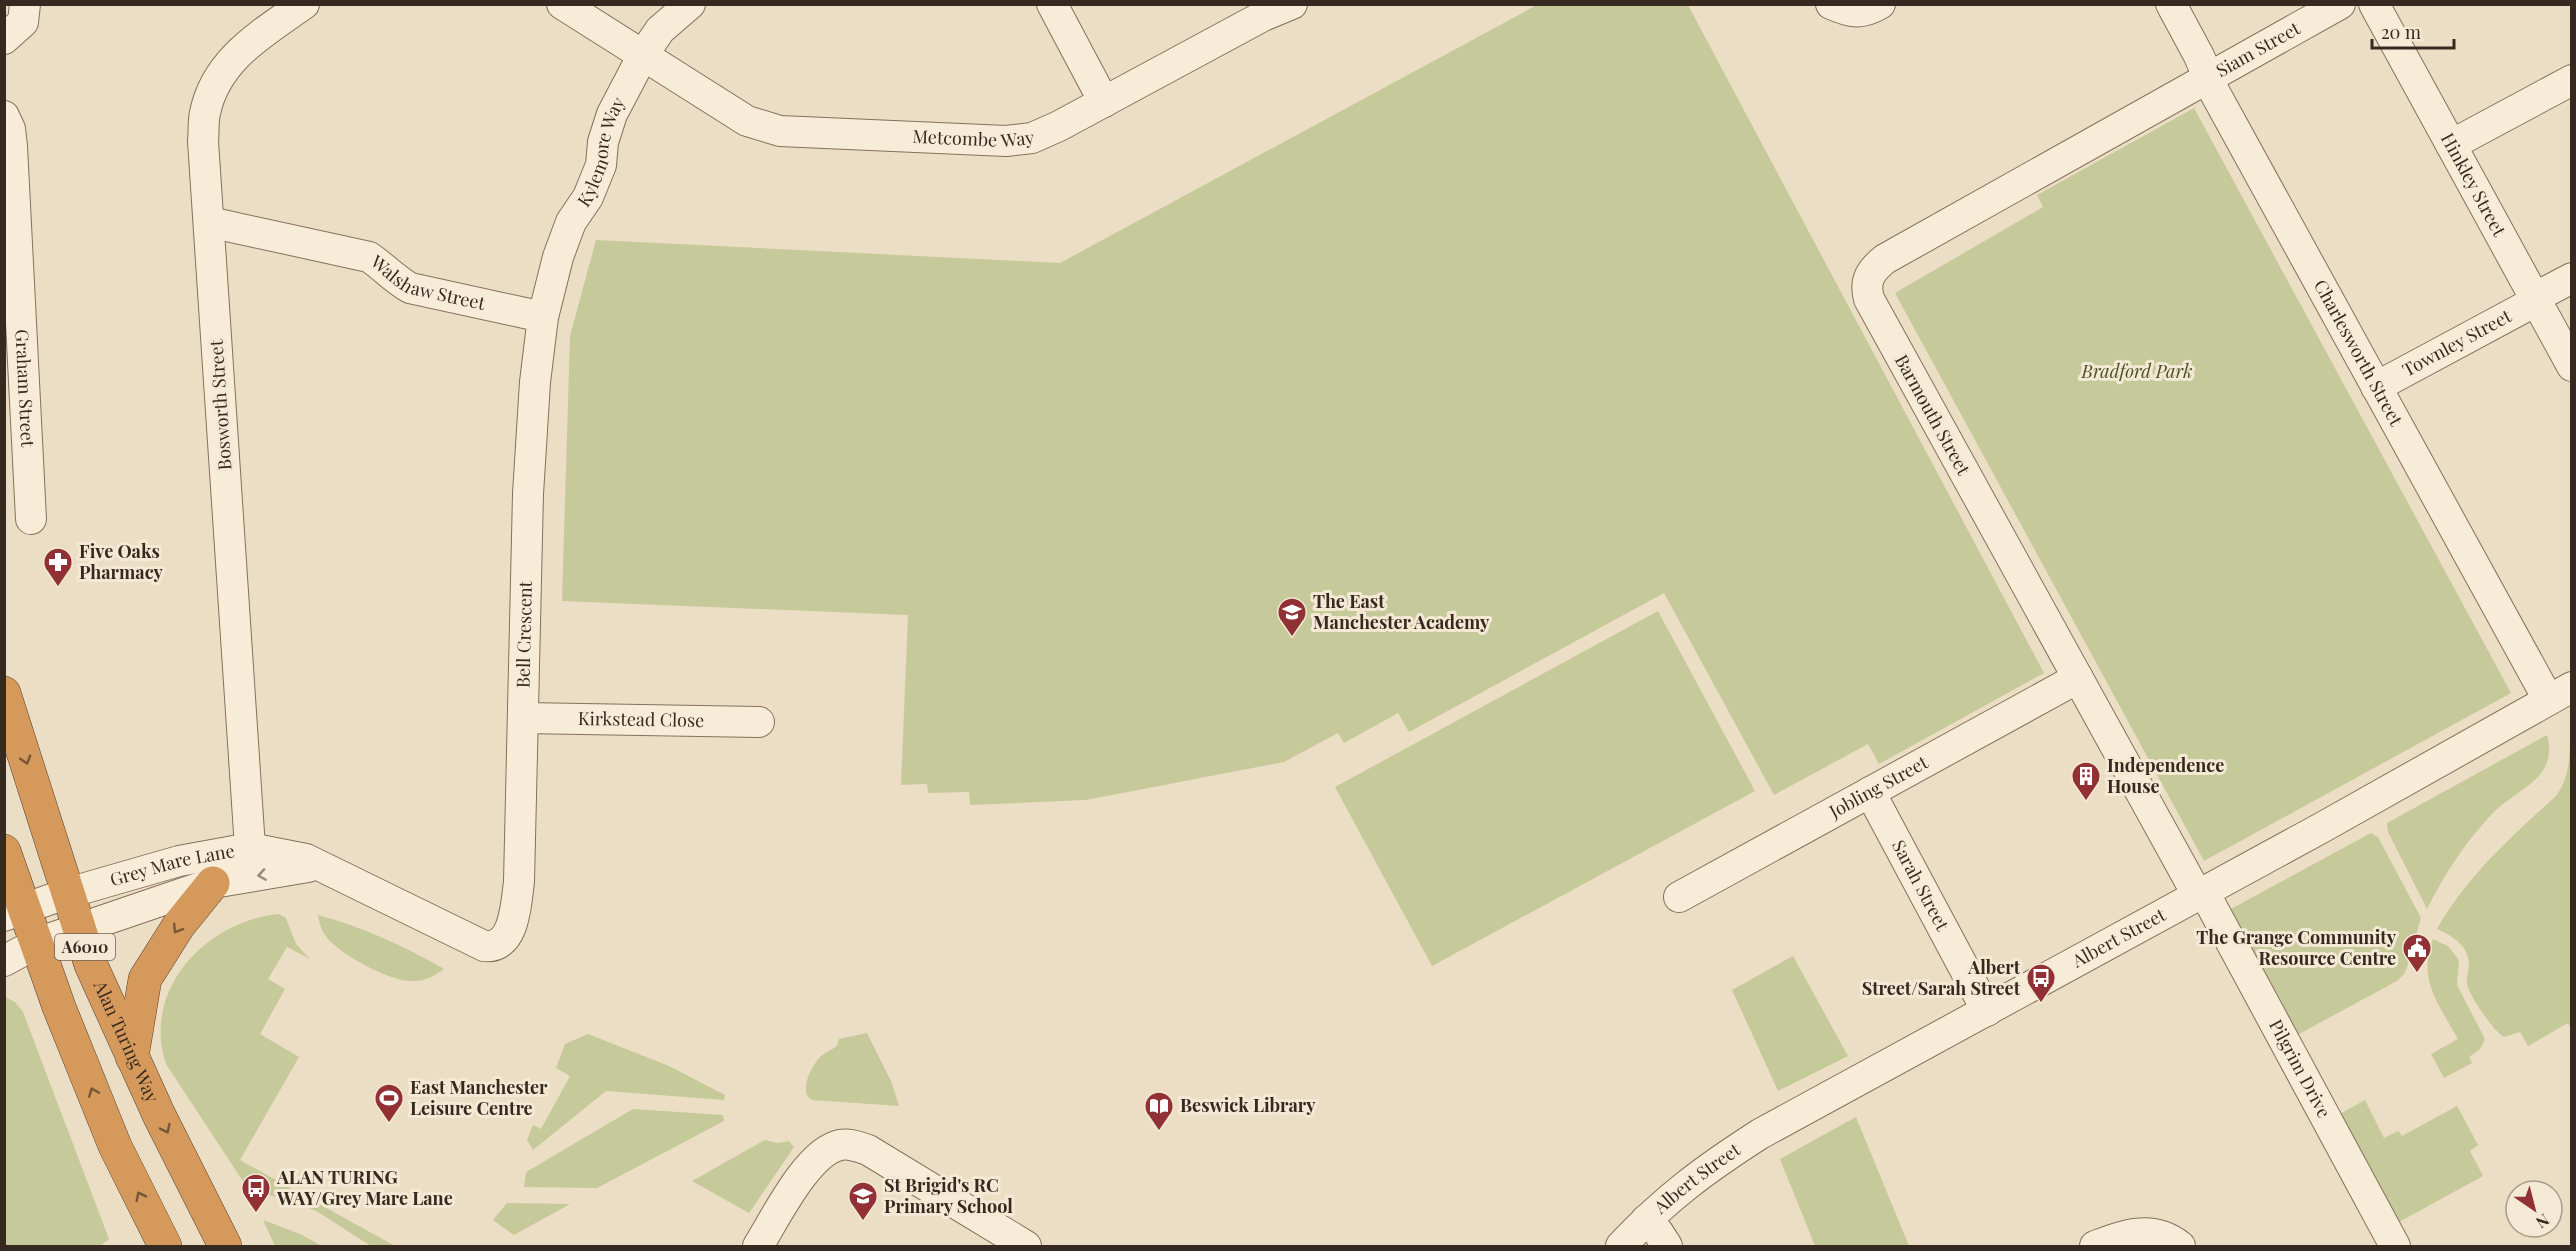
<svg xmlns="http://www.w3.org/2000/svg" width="2576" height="1251" viewBox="0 0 2576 1251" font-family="'Playfair Display',serif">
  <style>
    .green { fill: #c6c999 }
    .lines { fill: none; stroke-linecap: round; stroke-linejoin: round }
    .minor-casing { stroke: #85705c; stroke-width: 32 }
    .highway-casing { stroke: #533f30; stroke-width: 34 }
    .minor { stroke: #f7ecd8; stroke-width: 30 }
    .highway { stroke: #d59a5b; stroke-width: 33 }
    .oneway { stroke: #765637 }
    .oneway2 { stroke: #968a7c }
    .labels { text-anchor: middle; stroke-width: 6; stroke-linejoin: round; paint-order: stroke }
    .shield { fill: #f3e9d4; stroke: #6f6355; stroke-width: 1.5 }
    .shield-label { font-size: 16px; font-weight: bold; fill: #36291f }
    .street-label { font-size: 18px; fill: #36291f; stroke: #f3e9d4 }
    .park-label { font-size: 18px; font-style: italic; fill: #495127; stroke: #f3e9d4 }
    .poi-label { font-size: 18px; font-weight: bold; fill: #36291f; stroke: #f3e9d4; text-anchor: start }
  </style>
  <rect width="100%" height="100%" fill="#ebdec5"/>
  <!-- green -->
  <g class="green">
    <polygon points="1688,5 2044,673 1879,764 1868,744 1774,795 1664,593 1409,732 1398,713 1344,743 1338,733 1284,762 1086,800 970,805 969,792 928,793 927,784 901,785 908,615 562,601 570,336 596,240 1060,263 1537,5"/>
    <polygon points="2194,108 2511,693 2204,861 1895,293 2043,207 2037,195"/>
    <polygon points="1658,611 1755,791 1432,966 1335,787"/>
    <path d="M2547 735C2550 745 2550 757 2545 767 2536 785 2510 796 2496 810 2467 839 2445 873 2427 909L2388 832 2387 823Z"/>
    <path d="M2570 744 2571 1028 2568 1023 2528 1046 2520 1032 2504 1037C2494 1032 2469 995 2467 984 2466 979 2469 971 2469 965 2469 946 2453 936 2437 929 2466 877 2512 836 2556 796 2568 779 2569 765 2570 744Z"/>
    <polygon points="2371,833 2378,837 2421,918 2407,967 2404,974 2397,981 2297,1035 2229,910"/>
    <path d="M279 914 286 918 296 944 310 959 287 947 268 979 285 989 260 1034 299 1057 240 1160 395 1246H371L318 1212 298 1203 248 1189 166 1064C141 989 207 921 279 914Z"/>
    <path d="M318 915C363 927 404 946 444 969 434 976 424 982 411 981 389 981 344 956 329 940 322 932 319 924 318 915Z"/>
    <path d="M2433 939 2448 946 2459 960 2457 985 2485 1039 2480 1049 2469 1057 2472 1063 2444 1078 2431 1054 2458 1039C2439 1005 2417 979 2433 939Z"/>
    <polygon points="1793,956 1848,1056 1778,1091 1732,990"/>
    <polygon points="4,996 15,1002 23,1012 109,1239 100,1246 5,1246"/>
    <path d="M867 1033 891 1081 899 1106 812 1100C798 1092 811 1067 820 1057 824 1053 832 1050 837 1046L839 1039Z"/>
    <polygon points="588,1034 669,1066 725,1095 724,1100 606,1091 533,1150 527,1140 533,1125 541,1129 570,1076 556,1068 565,1044"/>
    <polygon points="2365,1100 2384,1138 2398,1131 2402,1136 2457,1106 2478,1145 2470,1151 2483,1176 2399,1222 2340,1114"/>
    <polygon points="633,1109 723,1115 724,1121 597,1188 524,1187 526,1172"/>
    <polygon points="1856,1117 1909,1246 1815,1246 1780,1159"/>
    <polygon points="765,1140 778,1143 789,1141 794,1147 749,1213 692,1181"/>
    <polygon points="507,1203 570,1204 514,1235 493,1220"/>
    <polygon points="263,1220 300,1234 322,1246 275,1246"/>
  </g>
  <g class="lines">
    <!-- minor casing -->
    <g class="minor-casing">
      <g id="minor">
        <path id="s1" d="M562 4 747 121 780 131 1006 141 1032 138 1059 126 1263 16 1292 4"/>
        <polyline points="1052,4 1104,102"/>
        <path d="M1831 4C1851 13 1861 15 1880 4"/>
        <path id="s2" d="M2171 4 2199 56 2215 93 2548 699"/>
        <path id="s3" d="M2374 4 2572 366"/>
        <polyline points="4,39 23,22 25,4"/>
        <path id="s4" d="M4 116 10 129 12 146 31 519"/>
        <polyline points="2451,145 2572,80"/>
        <path id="s5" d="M209 222 369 257C384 267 394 279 410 288L543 317"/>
        <polyline points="2534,298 2572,278"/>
        <path id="s6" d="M2376 387 2536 301"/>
        <path id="s7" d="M523 718 759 722"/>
        <path id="s8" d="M1870 792 1987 1011"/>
        <path d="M250 848 203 141C204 132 203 121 205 113 216 59 263 33 304 4"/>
        <path id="s9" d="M2204 892 2395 1246"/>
        <path id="s10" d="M2198 896 1869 299C1864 281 1870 271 1885 259L2340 4"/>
        <path id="s11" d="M1679 897 2078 678"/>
        <path id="s12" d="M4 916 68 893 179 861 250 848 306 859 484 946C515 950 516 903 519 882L528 494 535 382 543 317 558 257 571 222 588 197 601 165 603 142 612 114 643 55 660 30 690 4"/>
        <polyline points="4,961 37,943 213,883 308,867"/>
        <polyline points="1646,1220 1658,1232 1667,1246"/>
        <path d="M758 1246C775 1219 807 1152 840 1145 849 1143 859 1147 868 1150L1026 1246"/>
        <path id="s13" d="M1621 1246C1666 1198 1704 1170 1760 1134L2323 827 2572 687"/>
        <path d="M2095 1246C2125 1235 2152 1224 2180 1246"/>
      </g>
    </g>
    <!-- highway casing -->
    <g class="highway-casing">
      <g id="highway">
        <path id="s14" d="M4 693 91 965 159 1115 225 1246"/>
        <polyline points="4,851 59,1007 115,1146 165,1246"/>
        <polyline points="132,1057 145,979 179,925 213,883"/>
      </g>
    </g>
    <!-- minor -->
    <use href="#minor" class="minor"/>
    <!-- highway -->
    <use href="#highway" class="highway"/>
  </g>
  <!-- one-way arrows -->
  <defs><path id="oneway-chevron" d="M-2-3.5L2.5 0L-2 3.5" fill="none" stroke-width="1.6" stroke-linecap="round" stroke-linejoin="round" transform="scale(1.5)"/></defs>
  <g class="oneway">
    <use href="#oneway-chevron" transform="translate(26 760) rotate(73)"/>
    <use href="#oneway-chevron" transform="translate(177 929) rotate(122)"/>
    <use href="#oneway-chevron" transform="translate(93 1092) rotate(-112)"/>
    <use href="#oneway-chevron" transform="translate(166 1129) rotate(64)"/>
    <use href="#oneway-chevron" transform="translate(140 1196) rotate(-116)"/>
  </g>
  <use class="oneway2" href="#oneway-chevron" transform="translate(262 875) rotate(171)"/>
  <!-- icons -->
  <defs>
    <g id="pharmacy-pin" transform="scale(1.5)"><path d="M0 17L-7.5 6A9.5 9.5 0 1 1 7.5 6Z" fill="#913035" stroke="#f3e9d4"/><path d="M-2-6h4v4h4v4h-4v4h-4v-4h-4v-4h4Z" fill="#fff"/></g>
    <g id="school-pin" transform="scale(1.5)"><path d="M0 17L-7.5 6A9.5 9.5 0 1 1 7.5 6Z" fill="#913035" stroke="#f3e9d4"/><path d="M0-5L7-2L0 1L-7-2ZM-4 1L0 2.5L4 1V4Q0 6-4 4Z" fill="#fff"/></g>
    <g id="building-pin" transform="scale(1.5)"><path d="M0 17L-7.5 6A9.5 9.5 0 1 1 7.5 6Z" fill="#913035" stroke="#f3e9d4"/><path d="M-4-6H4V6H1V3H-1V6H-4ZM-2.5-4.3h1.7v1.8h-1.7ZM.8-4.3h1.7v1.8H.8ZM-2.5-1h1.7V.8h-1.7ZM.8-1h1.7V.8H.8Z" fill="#fff"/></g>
    <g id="civic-pin" transform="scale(1.5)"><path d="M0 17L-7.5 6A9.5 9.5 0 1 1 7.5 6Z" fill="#913035" stroke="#f3e9d4"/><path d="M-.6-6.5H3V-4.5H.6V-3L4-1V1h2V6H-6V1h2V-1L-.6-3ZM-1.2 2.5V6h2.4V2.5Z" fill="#fff"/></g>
    <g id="bus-pin" transform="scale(1.5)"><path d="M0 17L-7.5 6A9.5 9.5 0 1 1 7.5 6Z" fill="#913035" stroke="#f3e9d4"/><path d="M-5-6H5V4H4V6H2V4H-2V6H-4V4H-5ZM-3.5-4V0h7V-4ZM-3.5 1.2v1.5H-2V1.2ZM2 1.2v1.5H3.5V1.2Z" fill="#fff"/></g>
    <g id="stadium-pin" transform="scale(1.5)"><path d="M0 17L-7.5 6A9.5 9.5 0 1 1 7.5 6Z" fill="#913035" stroke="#f3e9d4"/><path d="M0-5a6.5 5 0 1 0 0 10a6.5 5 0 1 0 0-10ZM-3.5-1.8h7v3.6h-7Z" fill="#fff"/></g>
    <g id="library-pin" transform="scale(1.5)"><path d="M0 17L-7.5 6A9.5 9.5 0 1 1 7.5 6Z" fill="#913035" stroke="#f3e9d4"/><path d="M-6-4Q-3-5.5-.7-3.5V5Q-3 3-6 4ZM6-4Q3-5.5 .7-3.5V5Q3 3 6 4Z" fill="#fff"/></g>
  </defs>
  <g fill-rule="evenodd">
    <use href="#pharmacy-pin" x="58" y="562"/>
    <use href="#school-pin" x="1292" y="612"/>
    <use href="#building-pin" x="2086" y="776"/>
    <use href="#civic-pin" x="2417" y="948"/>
    <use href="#bus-pin" x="2041" y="978"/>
    <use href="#stadium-pin" x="389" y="1098"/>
    <use href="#library-pin" x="1159" y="1106"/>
    <use href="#bus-pin" x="256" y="1188"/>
    <use href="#school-pin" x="863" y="1196"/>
  </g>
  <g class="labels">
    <!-- shield labels -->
    <rect class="shield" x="55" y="934" width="60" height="26" rx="4.5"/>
    <g class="shield-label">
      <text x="85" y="953">A6010</text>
    </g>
    <!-- street labels -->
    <g class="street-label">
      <text dy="6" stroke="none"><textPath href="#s10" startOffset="1156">Siam Street</textPath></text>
      <text dy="6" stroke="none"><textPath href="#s1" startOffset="447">Metcombe Way</textPath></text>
      <text dy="6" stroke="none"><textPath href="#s12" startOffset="1335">Kylemore Way</textPath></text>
      <text dy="6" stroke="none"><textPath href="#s3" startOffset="206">Hinkley Street</textPath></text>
      <text dy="6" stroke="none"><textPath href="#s5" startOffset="230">Walshaw Street</textPath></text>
      <text dy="6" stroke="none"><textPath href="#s6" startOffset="92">Townley Street</textPath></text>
      <text dy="6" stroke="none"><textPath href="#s2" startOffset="396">Charlesworth Street</textPath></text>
      <text dy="6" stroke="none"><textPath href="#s4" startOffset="274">Graham Street</textPath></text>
      <text transform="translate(221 405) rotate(-94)" y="6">Bosworth Street</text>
      <text transform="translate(1932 415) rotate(61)" y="6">Barmouth Street</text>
      <text dy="6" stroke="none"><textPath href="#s12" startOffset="840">Bell Crescent</textPath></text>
      <text dy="6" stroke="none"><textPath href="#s7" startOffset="118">Kirkstead Close</textPath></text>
      <text dy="6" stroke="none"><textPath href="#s11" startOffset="228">Jobling Street</textPath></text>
      <text dy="6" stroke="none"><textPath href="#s12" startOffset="176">Grey Mare Lane</textPath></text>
      <text dy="6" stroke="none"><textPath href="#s8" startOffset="106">Sarah Street</textPath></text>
      <text dy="6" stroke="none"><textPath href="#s13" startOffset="588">Albert Street</textPath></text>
      <text dy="6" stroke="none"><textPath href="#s14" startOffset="370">Alan Turing Way</textPath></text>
      <text dy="6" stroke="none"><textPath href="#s9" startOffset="201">Pilgrim Drive</textPath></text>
      <text dy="6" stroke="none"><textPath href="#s13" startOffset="102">Albert Street</textPath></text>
    </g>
    <!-- park labels -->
    <g class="park-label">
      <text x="2137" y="378">Bradford Park</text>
    </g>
    <!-- poi labels -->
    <g class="poi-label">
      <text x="79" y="558">Five Oaks<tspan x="79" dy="21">Pharmacy</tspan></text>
      <text x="1313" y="608">The East<tspan x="1313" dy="21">Manchester Academy</tspan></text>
      <text x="2107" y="772">Independence<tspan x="2107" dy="21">House</tspan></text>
      <text x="2396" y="944" text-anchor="end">The Grange Community<tspan x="2396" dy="21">Resource Centre</tspan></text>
      <text x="2020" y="974" text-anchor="end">Albert<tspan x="2020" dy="21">Street/Sarah Street</tspan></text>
      <text x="410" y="1094">East Manchester<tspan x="410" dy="21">Leisure Centre</tspan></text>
      <text x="1180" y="1112">Beswick Library</text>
      <text x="277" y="1184">ALAN TURING<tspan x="277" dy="21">WAY/Grey Mare Lane</tspan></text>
      <text x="884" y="1192">St Brigid's RC<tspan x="884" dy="21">Primary School</tspan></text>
    </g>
  </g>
  <!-- border -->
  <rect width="2576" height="1251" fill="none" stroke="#36291f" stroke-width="12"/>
  <!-- north arrow -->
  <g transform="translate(2534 1209) rotate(145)"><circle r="28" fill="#f3e9d4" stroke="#a79c8c" stroke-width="1.5"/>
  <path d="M0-4.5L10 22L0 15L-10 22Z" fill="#913035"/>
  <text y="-9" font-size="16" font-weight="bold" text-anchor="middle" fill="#36291f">N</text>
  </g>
  <!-- scale -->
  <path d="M2372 39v9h82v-9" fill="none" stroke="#36291f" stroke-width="3"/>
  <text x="2381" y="39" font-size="18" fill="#36291f" stroke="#f3e9d4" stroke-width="4.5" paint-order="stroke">20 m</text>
</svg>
